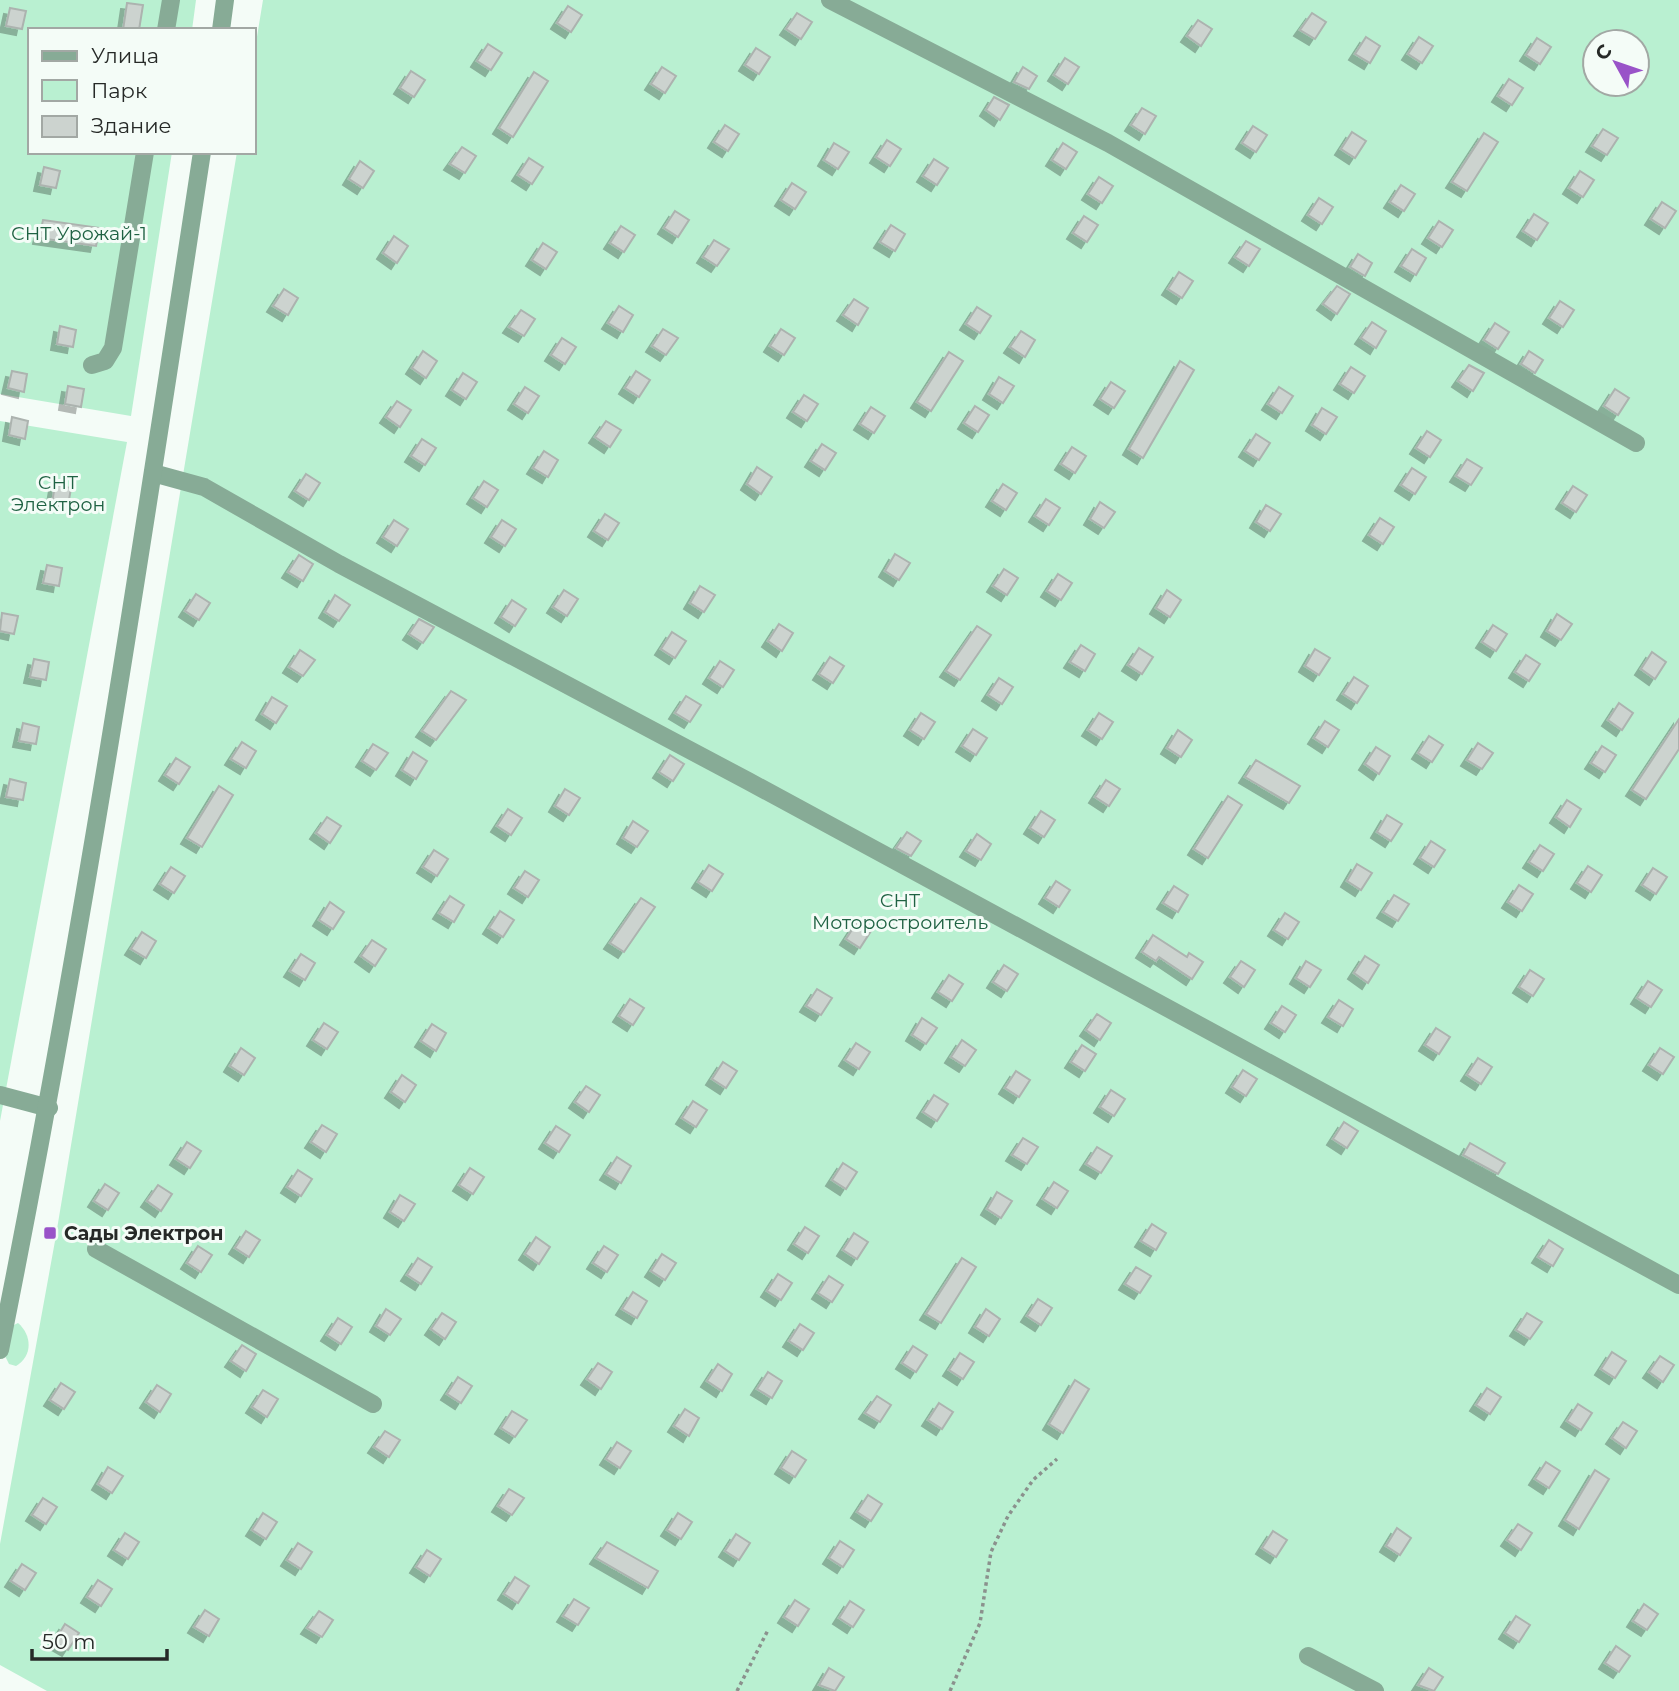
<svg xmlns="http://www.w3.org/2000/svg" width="1679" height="1691" viewBox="0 0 1679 1691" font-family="Montserrat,sans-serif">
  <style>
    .green { fill: #b9f0d1; fill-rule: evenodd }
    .building { fill: #ccd3cf; stroke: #acb3af; stroke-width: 2; filter: url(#shadow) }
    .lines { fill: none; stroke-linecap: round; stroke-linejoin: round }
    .path { stroke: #8b918d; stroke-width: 3.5; stroke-dasharray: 3.5 3.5; stroke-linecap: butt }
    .minor { stroke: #87ab96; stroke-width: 18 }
    .poi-dot { fill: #9953c8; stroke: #f4fcf7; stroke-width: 2.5 }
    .labels { text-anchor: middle; stroke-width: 6; stroke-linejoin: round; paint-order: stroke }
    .park-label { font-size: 19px; fill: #1f6243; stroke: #f4fcf7 }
    .poi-label { font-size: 19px; font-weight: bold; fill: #262927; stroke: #f4fcf7; text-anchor: start }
  </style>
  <defs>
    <filter id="shadow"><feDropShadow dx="-6" dy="6" stdDeviation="0" flood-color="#0004"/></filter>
  </defs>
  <rect width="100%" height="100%" fill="#f4fcf7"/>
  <!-- green -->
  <g class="green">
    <polygon points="0,0 196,0 192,30 30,30 30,152 172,152 131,416 0,394"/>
    <path d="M263 0H1679V1691H47L0 1665V1544L55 1241 237 152H254V55ZM1595 42H1637V84H1595Z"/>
    <polygon points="0,421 127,442 0,1121"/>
    <path d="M18 1323C32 1335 33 1356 16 1366L9 1364 3 1352 10 1327Z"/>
  </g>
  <!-- building -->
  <g class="building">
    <polygon points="127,3 143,5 139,30 123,30"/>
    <polygon points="568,6 582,15 571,32 557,23"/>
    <polygon points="10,8 26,11 22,29 6,26"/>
    <polygon points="797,13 812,22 801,39 786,29"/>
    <polygon points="1312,13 1326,22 1315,39 1300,30"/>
    <polygon points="1198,20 1212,29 1201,46 1187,36"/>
    <polygon points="1366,37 1380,46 1370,63 1355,54"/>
    <polygon points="1419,37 1433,46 1422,63 1408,54"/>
    <polygon points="1537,38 1551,47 1540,64 1526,55"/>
    <polygon points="488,44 502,53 491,70 477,61"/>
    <polygon points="756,48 770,57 759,74 745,65"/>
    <polygon points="1065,58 1079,67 1068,84 1054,75"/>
    <polygon points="662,67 676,76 665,93 651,84"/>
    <polygon points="1023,67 1037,76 1029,89 1014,82"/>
    <polygon points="411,71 425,80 414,97 400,88"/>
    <polygon points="534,72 548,81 513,137 499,128"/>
    <polygon points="1509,79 1523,88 1512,105 1498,96"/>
    <polygon points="994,97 1009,105 1000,120 986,110"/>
    <polygon points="1142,108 1156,116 1145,134 1131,125"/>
    <polygon points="725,125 739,134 728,151 714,142"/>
    <polygon points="1253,126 1267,135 1256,152 1242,143"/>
    <polygon points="1603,129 1618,138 1607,155 1592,146"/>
    <polygon points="1352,132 1366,141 1355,158 1341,149"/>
    <polygon points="1484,133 1498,142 1467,191 1452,182"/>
    <polygon points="887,140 901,149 890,166 876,157"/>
    <polygon points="834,143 849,152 838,169 824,160"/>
    <polygon points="1063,143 1077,152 1066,169 1052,160"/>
    <polygon points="462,147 476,156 465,173 450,164"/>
    <polygon points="529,158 543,167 532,184 518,175"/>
    <polygon points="934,159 948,168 937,185 923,176"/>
    <polygon points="360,161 374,171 363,188 349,179"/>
    <polygon points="44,167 60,171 56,188 40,185"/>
    <polygon points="1580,171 1594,180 1583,197 1569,188"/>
    <polygon points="1099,177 1113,186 1102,203 1088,194"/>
    <polygon points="792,183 806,192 795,209 781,200"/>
    <polygon points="1401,185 1415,194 1404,211 1390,202"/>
    <polygon points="1319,198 1333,207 1322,224 1308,215"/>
    <polygon points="1662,202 1676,211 1665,228 1651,219"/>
    <polygon points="675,211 689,220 678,237 664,228"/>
    <polygon points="1534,214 1548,223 1537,240 1523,231"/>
    <polygon points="1084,216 1098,225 1087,242 1073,233"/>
    <polygon points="43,220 100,228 96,246 39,238"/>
    <polygon points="1439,221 1453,230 1442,247 1428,238"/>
    <polygon points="891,225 905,234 895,251 880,242"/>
    <polygon points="621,226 635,235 624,252 610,243"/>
    <polygon points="394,236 408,246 397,263 383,253"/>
    <polygon points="714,240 729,249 717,266 703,257"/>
    <polygon points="1246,241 1260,249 1249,266 1235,257"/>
    <polygon points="543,243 557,252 546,269 532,260"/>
    <polygon points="1412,249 1426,258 1416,275 1401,266"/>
    <polygon points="1358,254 1372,263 1365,276 1350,267"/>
    <polygon points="1179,272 1193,281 1182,298 1168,289"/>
    <polygon points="1337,286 1350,294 1337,314 1323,304"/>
    <polygon points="284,289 298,298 288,315 273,306"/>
    <polygon points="854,299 868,308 858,325 843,315"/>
    <polygon points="1560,301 1574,310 1563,327 1549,318"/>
    <polygon points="619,306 633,315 623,332 608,323"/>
    <polygon points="977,307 991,316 980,333 966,324"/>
    <polygon points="521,310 535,319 524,336 509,327"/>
    <polygon points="1372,322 1386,331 1376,348 1361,338"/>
    <polygon points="1495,323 1509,332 1498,349 1484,340"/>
    <polygon points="60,326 76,330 73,347 57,344"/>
    <polygon points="663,329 678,338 666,355 652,346"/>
    <polygon points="781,329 795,338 784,355 770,346"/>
    <polygon points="1021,331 1035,340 1025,357 1010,347"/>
    <polygon points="562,338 576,347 565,364 551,355"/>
    <polygon points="423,351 437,361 426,378 412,368"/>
    <polygon points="1529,351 1543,360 1535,373 1521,364"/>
    <polygon points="949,352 963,361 931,411 917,402"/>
    <polygon points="1180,361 1194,370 1143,458 1129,449"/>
    <polygon points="1469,365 1484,373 1473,391 1458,381"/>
    <polygon points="1351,367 1365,376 1354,393 1340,384"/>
    <polygon points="12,371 27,374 24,392 8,388"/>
    <polygon points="636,371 650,380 639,397 625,388"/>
    <polygon points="463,373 477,382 466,399 452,390"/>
    <polygon points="999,377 1014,386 1003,403 989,394"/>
    <polygon points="1111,382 1125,391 1114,408 1100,399"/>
    <polygon points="68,386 84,389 81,407 65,404"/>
    <polygon points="525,387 539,396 528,413 514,404"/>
    <polygon points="1279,387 1293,396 1282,413 1268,404"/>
    <polygon points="1615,389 1629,398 1618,415 1604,406"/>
    <polygon points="804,395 818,404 807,421 793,412"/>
    <polygon points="397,401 411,410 400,427 386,417"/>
    <polygon points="975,406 989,415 978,432 964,423"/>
    <polygon points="871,407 885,416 874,433 860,424"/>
    <polygon points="1322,408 1337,417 1326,434 1312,425"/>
    <polygon points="12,417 28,421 25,439 9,435"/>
    <polygon points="606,421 621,430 610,447 595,437"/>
    <polygon points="1427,431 1441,440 1430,457 1416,448"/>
    <polygon points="1256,434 1270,443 1259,460 1245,451"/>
    <polygon points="422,439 436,448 425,465 411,456"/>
    <polygon points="822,444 836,453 825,470 811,461"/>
    <polygon points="1072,447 1086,456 1075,473 1061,464"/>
    <polygon points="544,451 558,460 548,477 533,468"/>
    <polygon points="1467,459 1482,468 1471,485 1456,476"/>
    <polygon points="757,467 772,477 761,494 747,484"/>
    <polygon points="1412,468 1426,477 1415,494 1401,485"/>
    <polygon points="306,474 320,483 309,500 295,491"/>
    <polygon points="484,481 498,490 487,507 473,498"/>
    <polygon points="1003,484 1017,493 1006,510 992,501"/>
    <polygon points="55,485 71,488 68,506 52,503"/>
    <polygon points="1573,486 1587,495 1576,512 1562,503"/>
    <polygon points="1046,499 1060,508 1049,525 1035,516"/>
    <polygon points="1100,502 1115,512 1104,528 1090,519"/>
    <polygon points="1266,505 1281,514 1270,531 1256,522"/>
    <polygon points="605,514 619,523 608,540 594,531"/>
    <polygon points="1380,518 1394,527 1383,544 1369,535"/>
    <polygon points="394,520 408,529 397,546 383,537"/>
    <polygon points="502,520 516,529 505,546 491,537"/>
    <polygon points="895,554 910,563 899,580 885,571"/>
    <polygon points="299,555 313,564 303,581 288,572"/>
    <polygon points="47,565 62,568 59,586 43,583"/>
    <polygon points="1004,569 1018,578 1007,595 993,586"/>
    <polygon points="1058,574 1072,583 1061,600 1047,591"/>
    <polygon points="700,586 715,595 704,612 690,603"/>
    <polygon points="564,590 578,599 567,616 553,607"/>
    <polygon points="1167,590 1181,600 1170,617 1156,608"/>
    <polygon points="196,594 210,603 199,620 185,611"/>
    <polygon points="335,595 350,605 339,621 325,612"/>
    <polygon points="512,600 526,609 515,626 501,617"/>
    <polygon points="2,613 18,616 14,634 0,631"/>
    <polygon points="1557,614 1572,624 1561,640 1547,631"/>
    <polygon points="419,619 434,627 423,643 409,634"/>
    <polygon points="779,624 793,633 782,651 768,641"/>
    <polygon points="1493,625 1507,634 1496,651 1482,642"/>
    <polygon points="977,626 991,635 960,680 946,671"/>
    <polygon points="672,632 686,641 675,658 661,649"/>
    <polygon points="1081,645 1095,654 1085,671 1070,662"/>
    <polygon points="1139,648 1153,657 1142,674 1128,665"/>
    <polygon points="1315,649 1330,658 1319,675 1305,666"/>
    <polygon points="300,650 315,660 303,676 289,667"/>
    <polygon points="1652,652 1666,662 1655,679 1641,669"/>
    <polygon points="1526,655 1540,664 1529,681 1515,672"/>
    <polygon points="830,657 844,666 833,683 819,674"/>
    <polygon points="34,659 49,662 46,680 30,677"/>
    <polygon points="720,661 734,670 723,687 709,678"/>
    <polygon points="1354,677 1368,686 1357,703 1343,694"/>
    <polygon points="999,678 1013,687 1002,704 988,695"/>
    <polygon points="451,691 466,700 436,740 422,731"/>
    <polygon points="686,696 701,705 690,722 675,713"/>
    <polygon points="272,697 287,706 276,723 262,714"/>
    <polygon points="1619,703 1633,713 1622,730 1608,720"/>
    <polygon points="921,713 935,722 924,739 910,730"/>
    <polygon points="1099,713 1113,722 1102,739 1088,730"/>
    <polygon points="1679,719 1679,749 1646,799 1632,790"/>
    <polygon points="1325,721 1339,730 1328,747 1314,738"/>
    <polygon points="23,723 39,727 36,744 19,741"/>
    <polygon points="973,729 987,738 976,755 962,746"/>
    <polygon points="1178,730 1192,740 1181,757 1167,748"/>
    <polygon points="1429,736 1443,745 1432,762 1418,753"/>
    <polygon points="242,742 256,751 246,768 231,759"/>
    <polygon points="1478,743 1493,753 1482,769 1467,760"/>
    <polygon points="373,744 388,753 376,770 362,761"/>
    <polygon points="1602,746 1616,755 1605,772 1591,763"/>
    <polygon points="1376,747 1390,756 1379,774 1365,764"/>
    <polygon points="413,752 427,761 416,779 402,770"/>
    <polygon points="670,755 684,764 673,781 659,772"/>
    <polygon points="176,758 190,767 179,784 165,775"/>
    <polygon points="1256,760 1300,786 1289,803 1245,777"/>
    <polygon points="10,779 26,783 23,800 6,797"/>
    <polygon points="1106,780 1120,789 1109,806 1095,797"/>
    <polygon points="219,786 233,795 202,847 187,838"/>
    <polygon points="565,789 580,798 569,815 555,806"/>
    <polygon points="1228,796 1242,805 1208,858 1194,849"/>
    <polygon points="1567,800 1581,809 1570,827 1556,817"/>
    <polygon points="508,809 522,818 511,835 497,826"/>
    <polygon points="1041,811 1055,820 1044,837 1030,828"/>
    <polygon points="1387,815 1402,824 1391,841 1377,832"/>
    <polygon points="327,817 341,826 330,843 316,833"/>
    <polygon points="633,821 648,831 637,847 623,838"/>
    <polygon points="907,832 921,841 911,856 896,848"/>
    <polygon points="977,834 991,844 981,860 966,851"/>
    <polygon points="1431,841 1445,850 1434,867 1420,858"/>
    <polygon points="1540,845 1554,854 1543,871 1529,862"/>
    <polygon points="434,850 448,859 437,876 423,867"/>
    <polygon points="1357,864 1372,873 1361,890 1347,881"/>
    <polygon points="709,865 723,874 712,891 698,882"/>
    <polygon points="1588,866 1602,875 1591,892 1577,883"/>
    <polygon points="171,867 185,876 174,893 160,884"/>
    <polygon points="1653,868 1667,877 1656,894 1642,885"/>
    <polygon points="525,871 539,880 528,897 514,888"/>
    <polygon points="1056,881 1070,890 1059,907 1045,898"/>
    <polygon points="1519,885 1533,894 1522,911 1508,902"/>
    <polygon points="1174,886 1188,895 1178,912 1163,903"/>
    <polygon points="1394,895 1409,904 1398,921 1383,912"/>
    <polygon points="450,896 464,905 454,922 439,913"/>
    <polygon points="641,898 655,907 624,952 610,943"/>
    <polygon points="330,902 344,912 333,929 319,920"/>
    <polygon points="500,911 514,920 503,937 489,928"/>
    <polygon points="1285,913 1299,922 1288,939 1274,930"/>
    <polygon points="857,922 871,931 860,948 846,939"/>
    <polygon points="142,932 156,941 146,958 131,949"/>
    <polygon points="1153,935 1187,957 1189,953 1203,962 1192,979 1159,957 1156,961 1142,952"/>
    <polygon points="372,940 386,949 375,966 361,956"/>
    <polygon points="301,954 315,963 305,980 290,971"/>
    <polygon points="1365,956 1379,965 1368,983 1354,973"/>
    <polygon points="1241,961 1255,970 1244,987 1230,977"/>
    <polygon points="1306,961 1321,970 1310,987 1296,978"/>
    <polygon points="1004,965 1018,974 1007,991 993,982"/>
    <polygon points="1530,970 1544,979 1533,996 1519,987"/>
    <polygon points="949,975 963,984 952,1001 938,992"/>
    <polygon points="1648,981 1662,990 1651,1007 1637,998"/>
    <polygon points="817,989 832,998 821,1015 806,1006"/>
    <polygon points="630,999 644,1008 633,1025 619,1016"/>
    <polygon points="1339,1000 1353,1009 1343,1026 1328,1017"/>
    <polygon points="1282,1006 1296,1015 1285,1032 1271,1023"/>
    <polygon points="1097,1014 1111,1023 1100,1040 1086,1030"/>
    <polygon points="922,1018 937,1028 926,1044 912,1035"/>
    <polygon points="324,1023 338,1032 327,1049 313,1040"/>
    <polygon points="432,1024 446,1033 436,1051 421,1041"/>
    <polygon points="1436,1028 1450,1037 1439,1054 1425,1045"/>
    <polygon points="962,1040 976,1050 965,1066 951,1057"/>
    <polygon points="856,1043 870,1052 859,1069 845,1060"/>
    <polygon points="1082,1045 1096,1054 1085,1071 1071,1062"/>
    <polygon points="241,1048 255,1058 244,1075 230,1066"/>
    <polygon points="1660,1048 1674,1057 1663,1074 1649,1065"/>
    <polygon points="1478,1058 1492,1067 1481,1084 1467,1075"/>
    <polygon points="723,1062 737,1071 726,1088 712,1079"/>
    <polygon points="1243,1070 1257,1079 1246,1096 1232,1087"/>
    <polygon points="1016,1071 1030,1080 1019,1097 1005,1088"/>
    <polygon points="402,1075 416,1085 405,1102 391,1092"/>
    <polygon points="586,1086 600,1095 589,1112 575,1102"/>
    <polygon points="1111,1090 1125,1099 1114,1116 1100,1107"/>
    <polygon points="934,1095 948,1104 937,1121 923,1112"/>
    <polygon points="693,1101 707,1110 696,1127 682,1118"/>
    <polygon points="1344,1122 1358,1131 1347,1148 1333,1139"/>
    <polygon points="322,1125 337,1134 326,1152 311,1142"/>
    <polygon points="556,1126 570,1135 559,1152 545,1143"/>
    <polygon points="1023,1138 1038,1147 1027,1164 1012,1155"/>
    <polygon points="187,1142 201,1151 190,1168 176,1159"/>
    <polygon points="1470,1143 1505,1163 1498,1174 1463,1155"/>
    <polygon points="1097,1147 1112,1156 1101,1173 1086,1164"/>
    <polygon points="617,1157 631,1166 621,1183 606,1174"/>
    <polygon points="843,1163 857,1172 846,1189 832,1180"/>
    <polygon points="470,1168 484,1177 473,1194 459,1185"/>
    <polygon points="298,1170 312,1179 301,1196 287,1187"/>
    <polygon points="1054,1182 1068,1191 1057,1208 1043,1199"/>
    <polygon points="105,1184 119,1193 108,1210 94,1201"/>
    <polygon points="158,1185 172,1194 161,1211 147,1201"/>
    <polygon points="997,1192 1012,1201 1001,1218 987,1209"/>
    <polygon points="400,1195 415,1204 404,1221 390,1212"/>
    <polygon points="1152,1224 1166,1233 1156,1250 1141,1241"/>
    <polygon points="805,1227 819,1236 808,1253 794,1244"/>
    <polygon points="246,1231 260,1240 249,1257 235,1248"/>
    <polygon points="854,1233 868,1242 857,1259 843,1250"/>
    <polygon points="536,1237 550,1247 539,1264 525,1254"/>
    <polygon points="1549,1240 1563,1249 1553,1266 1538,1257"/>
    <polygon points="198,1246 212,1255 201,1272 187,1263"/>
    <polygon points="604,1246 618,1255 607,1272 593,1263"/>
    <polygon points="662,1254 676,1263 665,1280 651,1271"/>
    <polygon points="418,1258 432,1267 421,1284 407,1275"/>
    <polygon points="962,1258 976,1267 941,1323 926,1314"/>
    <polygon points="1136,1267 1151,1276 1140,1293 1125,1284"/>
    <polygon points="778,1274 792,1283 781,1300 767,1291"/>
    <polygon points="829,1276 843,1285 832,1302 818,1293"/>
    <polygon points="633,1292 647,1301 637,1318 622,1309"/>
    <polygon points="1038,1299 1052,1308 1041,1325 1027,1316"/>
    <polygon points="386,1309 401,1319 390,1335 376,1326"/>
    <polygon points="986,1309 1000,1319 989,1336 975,1327"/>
    <polygon points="442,1313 456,1322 445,1339 431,1329"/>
    <polygon points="1527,1313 1542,1322 1530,1339 1516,1330"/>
    <polygon points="338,1318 352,1327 341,1344 327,1335"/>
    <polygon points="800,1324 814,1333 803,1350 789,1341"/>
    <polygon points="242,1345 256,1354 246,1371 231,1361"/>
    <polygon points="913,1346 927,1355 916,1372 902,1363"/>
    <polygon points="1612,1352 1626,1361 1615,1378 1601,1369"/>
    <polygon points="960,1353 974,1362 963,1379 949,1370"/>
    <polygon points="1660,1356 1674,1365 1663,1382 1649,1372"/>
    <polygon points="598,1363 612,1372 601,1389 587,1379"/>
    <polygon points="718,1364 732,1374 722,1391 707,1381"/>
    <polygon points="768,1372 782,1381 772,1398 757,1389"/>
    <polygon points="458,1377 472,1386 461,1403 447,1394"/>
    <polygon points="1075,1380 1089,1389 1063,1433 1049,1424"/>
    <polygon points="61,1383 75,1392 64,1409 50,1400"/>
    <polygon points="157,1385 171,1394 160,1412 146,1402"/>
    <polygon points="1487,1388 1501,1397 1490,1414 1476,1405"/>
    <polygon points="263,1390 278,1399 267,1417 252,1407"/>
    <polygon points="877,1396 891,1405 880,1422 865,1413"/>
    <polygon points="939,1403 953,1412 942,1429 928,1420"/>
    <polygon points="1578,1404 1592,1413 1581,1430 1567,1421"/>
    <polygon points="685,1409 699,1418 689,1436 674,1426"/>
    <polygon points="512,1411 527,1420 515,1437 501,1428"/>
    <polygon points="1623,1422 1637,1431 1626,1448 1612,1438"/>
    <polygon points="385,1431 400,1440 389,1457 374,1447"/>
    <polygon points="617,1442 631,1451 620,1468 606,1459"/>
    <polygon points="792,1451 806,1460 795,1477 781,1468"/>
    <polygon points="1546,1462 1560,1471 1549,1488 1535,1479"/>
    <polygon points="108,1467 123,1476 112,1493 98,1484"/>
    <polygon points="1595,1470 1609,1479 1579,1529 1565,1520"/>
    <polygon points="509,1489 524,1498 512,1515 498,1506"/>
    <polygon points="868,1495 882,1504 871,1521 857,1512"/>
    <polygon points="43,1498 57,1507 46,1524 32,1515"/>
    <polygon points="263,1513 277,1522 266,1539 252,1530"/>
    <polygon points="678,1513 692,1522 681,1539 667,1530"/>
    <polygon points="1518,1524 1532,1533 1521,1550 1507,1540"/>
    <polygon points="1397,1528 1411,1538 1400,1555 1386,1546"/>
    <polygon points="1273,1531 1287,1540 1276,1557 1262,1548"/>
    <polygon points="125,1533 139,1542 128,1559 114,1550"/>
    <polygon points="736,1534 750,1543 739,1560 725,1551"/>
    <polygon points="840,1541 854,1550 843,1567 829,1558"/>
    <polygon points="607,1542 658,1571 648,1588 596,1558"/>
    <polygon points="298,1543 312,1552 301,1569 287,1560"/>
    <polygon points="427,1550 441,1559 430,1576 416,1567"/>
    <polygon points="22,1564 36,1573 25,1590 11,1581"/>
    <polygon points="515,1577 529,1586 518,1603 504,1594"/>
    <polygon points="98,1580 112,1589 101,1606 87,1597"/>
    <polygon points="574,1599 589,1608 578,1625 563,1616"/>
    <polygon points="795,1600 809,1609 798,1626 784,1617"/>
    <polygon points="850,1601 864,1610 853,1627 839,1618"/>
    <polygon points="1644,1604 1658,1614 1647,1630 1633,1621"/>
    <polygon points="205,1610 219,1619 209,1636 194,1627"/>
    <polygon points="319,1611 333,1620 322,1637 307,1628"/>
    <polygon points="1516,1616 1530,1625 1519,1642 1505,1633"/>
    <polygon points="65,1624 79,1633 68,1650 54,1642"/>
    <polygon points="1616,1646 1630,1656 1619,1672 1605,1663"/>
    <polygon points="829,1668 844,1677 835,1691 819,1685"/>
    <polygon points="1429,1668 1443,1677 1434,1691 1418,1685"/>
  </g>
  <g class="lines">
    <!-- path -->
    <g class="path">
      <polyline points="737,1691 768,1630"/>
      <polyline points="950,1691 980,1623 991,1552 1008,1516 1033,1480 1057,1459"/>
    </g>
    <!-- minor -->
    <g class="minor">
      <polyline points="830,0 1108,143 1636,443"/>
      <polyline points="166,30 171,0"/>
      <polyline points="221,30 225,0"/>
      <polyline points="92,365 105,361 113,348 145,152"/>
      <polyline points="153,473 204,487 339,564 748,781 1679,1285"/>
      <polyline points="0,1095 49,1108"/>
      <polyline points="96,1249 373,1404"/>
      <path d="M0 1350C80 953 141 553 202 152"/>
      <polyline points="1308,1656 1375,1691"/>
    </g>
  </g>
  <!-- markers -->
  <rect class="poi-dot" x="43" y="1226" width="14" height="14" rx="3.5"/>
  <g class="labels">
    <!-- park labels -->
    <g class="park-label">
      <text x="79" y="240">СНТ Урожай-1</text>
      <text x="58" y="489">СНТ<tspan x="58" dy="22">Электрон</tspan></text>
      <text x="900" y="907">СНТ<tspan x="900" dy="22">Моторостроитель</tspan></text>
    </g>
    <!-- poi labels -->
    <g class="poi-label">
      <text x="64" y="1240">Сады Электрон</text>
    </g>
  </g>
  <!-- legend -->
  <rect x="28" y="28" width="228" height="126" fill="#f4fcf7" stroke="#a2a8a4" stroke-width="2"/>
  <rect x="42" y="51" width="35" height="10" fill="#87ab96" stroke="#a2a8a4" stroke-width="2"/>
  <text x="91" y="63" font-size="21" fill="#262927">Улица</text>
  <rect x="42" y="80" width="35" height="21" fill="#b9f0d1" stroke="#a2a8a4" stroke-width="2"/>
  <text x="91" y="98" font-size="21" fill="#262927">Парк</text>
  <rect x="42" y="116" width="35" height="21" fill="#ccd3cf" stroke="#a2a8a4" stroke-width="2"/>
  <text x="91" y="133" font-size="21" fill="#262927">Здание</text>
  <!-- north arrow -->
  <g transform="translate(1616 63) rotate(310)"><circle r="33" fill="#f4fcf7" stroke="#a2a8a4" stroke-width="2"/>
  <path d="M0-5L12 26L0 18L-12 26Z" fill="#9953c8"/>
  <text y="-10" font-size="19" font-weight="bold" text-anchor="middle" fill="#262927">С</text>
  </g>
  <!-- scale -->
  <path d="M32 1649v10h135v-10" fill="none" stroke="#262927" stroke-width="3.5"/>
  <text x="42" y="1649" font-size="21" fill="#262927" stroke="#f4fcf7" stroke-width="5" paint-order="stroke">50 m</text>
</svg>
